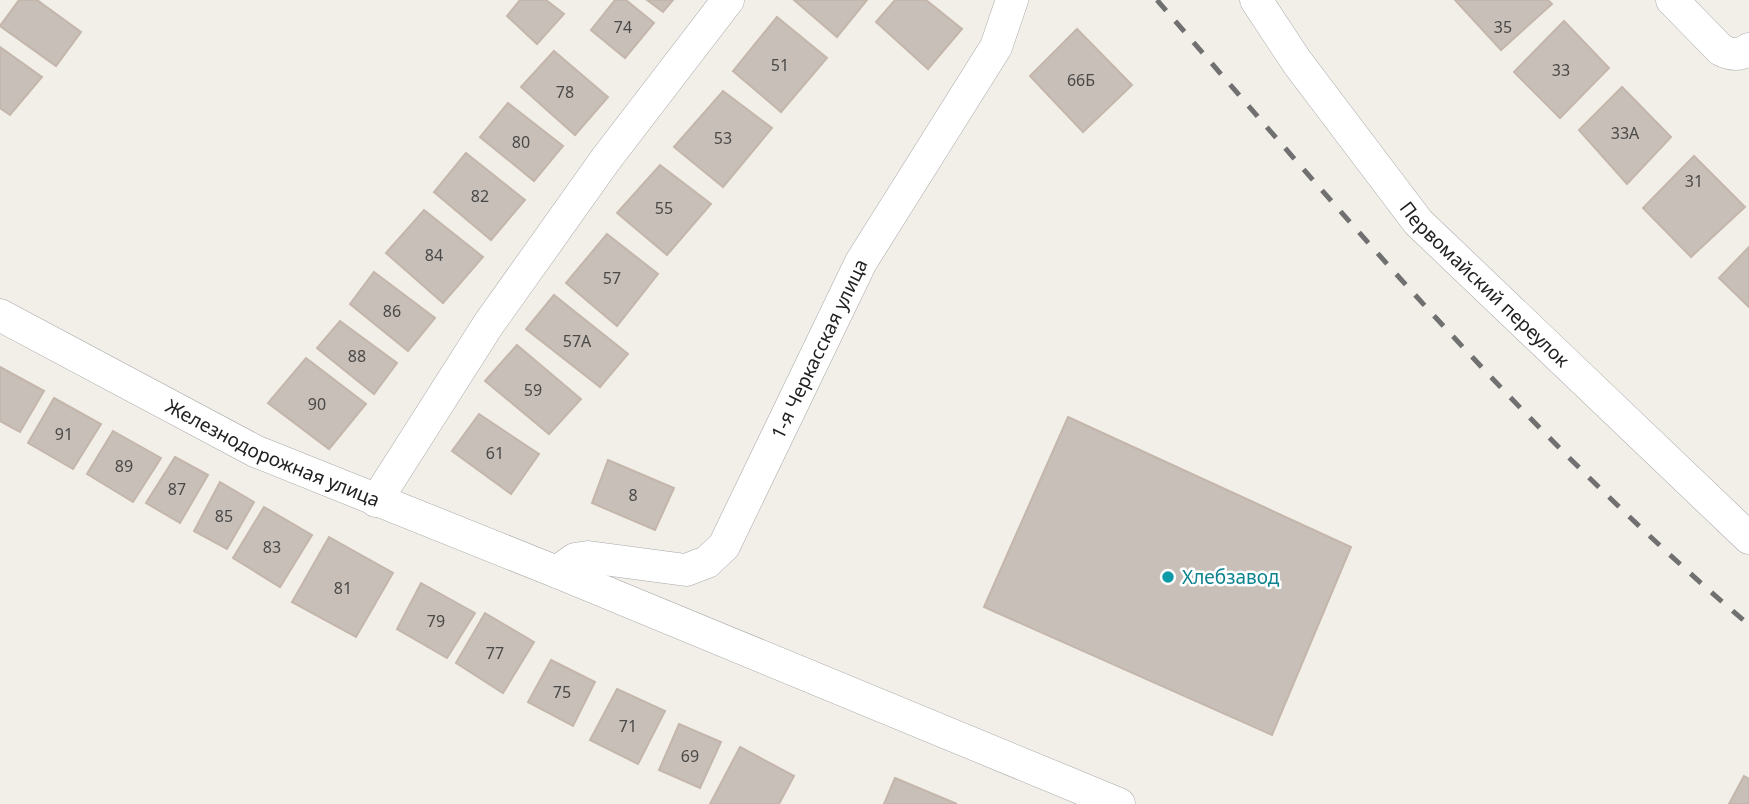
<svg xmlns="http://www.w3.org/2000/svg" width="1749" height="804" viewBox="0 0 1749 804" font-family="'Noto Sans',sans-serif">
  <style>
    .building { fill: #c7bfb8; stroke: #c4b6ab; stroke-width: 2 }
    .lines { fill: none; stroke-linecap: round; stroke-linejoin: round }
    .minor-casing { stroke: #a9a9a9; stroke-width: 33 }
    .minor { stroke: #fff; stroke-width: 32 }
    .rail { stroke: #707070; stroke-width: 5; stroke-dasharray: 14 14; stroke-linecap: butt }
    .culture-dot { fill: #0f9aa8; stroke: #fff; stroke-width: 2.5 }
    .labels { text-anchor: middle; stroke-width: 5; stroke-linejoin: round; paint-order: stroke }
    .number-label { font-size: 16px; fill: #4b4948 }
    .street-label { font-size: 19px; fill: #222; stroke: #fff }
    .culture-label { font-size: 19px; fill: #0d838f; stroke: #fff; text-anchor: start }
  </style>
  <rect width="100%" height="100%" fill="#f2efe9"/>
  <!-- building -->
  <g class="building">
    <polygon points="19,0 37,0 81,32 56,66 0,26"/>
    <polygon points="520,0 546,0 564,14 537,44 507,16"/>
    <polygon points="615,0 626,0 654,23 625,58 591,30"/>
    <polygon points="647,0 673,0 663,12"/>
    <polygon points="794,0 867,0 837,37"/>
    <polygon points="895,0 926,0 962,29 928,69 876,22"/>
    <polygon points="1455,0 1548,0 1552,4 1501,50"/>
    <polygon points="777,17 827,58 781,112 733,71"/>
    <polygon points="1564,21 1609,68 1560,118 1514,72"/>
    <polygon points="1077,29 1132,85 1083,132 1030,76"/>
    <polygon points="0,47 42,77 10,115 0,108"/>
    <polygon points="554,51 608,97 575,135 521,87"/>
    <polygon points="1622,87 1671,137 1627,184 1579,130"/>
    <polygon points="723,91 772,128 723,187 674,147"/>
    <polygon points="508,103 563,146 534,181 480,137"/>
    <polygon points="466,153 525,200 491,240 434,192"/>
    <polygon points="1694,156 1745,207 1691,257 1643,208"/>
    <polygon points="660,165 711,204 667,255 617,213"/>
    <polygon points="424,210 483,257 443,303 386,253"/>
    <polygon points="607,234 658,274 617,326 566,283"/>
    <polygon points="1749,247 1749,307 1719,278"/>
    <polygon points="374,272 435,318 408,351 350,304"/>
    <polygon points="554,295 628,354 600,387 526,329"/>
    <polygon points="340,321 397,363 374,394 317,348"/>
    <polygon points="517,345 581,399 549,434 485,381"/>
    <polygon points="306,358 366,404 329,449 268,403"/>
    <polygon points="0,367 44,391 20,432 0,421"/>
    <polygon points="54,398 101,424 73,469 28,443"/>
    <polygon points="479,414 539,454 511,494 452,451"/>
    <polygon points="1068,417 1351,547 1272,735 984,607"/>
    <polygon points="113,431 161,458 133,502 87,474"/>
    <polygon points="175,457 208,475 180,523 146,503"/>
    <polygon points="608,460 674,488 655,530 592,503"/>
    <polygon points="220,482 254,502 227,549 194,531"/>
    <polygon points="264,507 312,535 280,587 233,558"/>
    <polygon points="329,537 393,573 356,637 292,602"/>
    <polygon points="421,583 475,613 447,658 397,629"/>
    <polygon points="485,613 534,642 503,693 456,663"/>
    <polygon points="551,660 595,682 573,726 528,702"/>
    <polygon points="617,689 665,711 638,764 590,740"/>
    <polygon points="679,724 721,742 700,788 659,770"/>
    <polygon points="740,747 794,776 779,804 710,804"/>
    <polygon points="1744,776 1749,779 1749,804 1729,804"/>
    <polygon points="895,778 957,804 884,804"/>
  </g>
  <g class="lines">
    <!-- minor casing -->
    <g class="minor-casing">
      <g id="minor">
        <path id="s1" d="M1256 0 1297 62 1418 222 1749 538"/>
        <path d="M1672 0 1721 50C1731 55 1740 56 1749 49"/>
        <path id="s2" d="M0 315 255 451 557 572 1119 804"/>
        <polyline points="376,501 488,325 606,159 728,0"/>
        <path id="s3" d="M557 572 575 559 588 557 686 570 707 562 724 546 861 262 996 47 1012 0"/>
      </g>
    </g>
    <!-- minor -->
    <use href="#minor" class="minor"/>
    <!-- rail -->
    <path class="rail" d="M1157 0C1344 216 1531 439 1749 625"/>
  </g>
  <!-- markers -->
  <circle class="culture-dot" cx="1168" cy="577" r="7"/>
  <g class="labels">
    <!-- number labels -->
    <g class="number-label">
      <text x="623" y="33">74</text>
      <text x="1503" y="33">35</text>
      <text x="780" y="71">51</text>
      <text x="1561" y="76">33</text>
      <text x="1081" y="86">66Б</text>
      <text x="565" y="98">78</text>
      <text x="1625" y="139">33А</text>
      <text x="723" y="144">53</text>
      <text x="521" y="148">80</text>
      <text x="1694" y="187">31</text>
      <text x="480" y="202">82</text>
      <text x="664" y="214">55</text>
      <text x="434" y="261">84</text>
      <text x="612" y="284">57</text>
      <text x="392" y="317">86</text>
      <text x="577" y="347">57А</text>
      <text x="357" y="362">88</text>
      <text x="533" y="396">59</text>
      <text x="317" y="410">90</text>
      <text x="64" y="440">91</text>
      <text x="495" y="459">61</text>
      <text x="124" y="472">89</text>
      <text x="177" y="495">87</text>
      <text x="633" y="501">8</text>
      <text x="224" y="522">85</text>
      <text x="272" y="553">83</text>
      <text x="343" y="594">81</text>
      <text x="436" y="627">79</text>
      <text x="495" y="659">77</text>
      <text x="562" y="698">75</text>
      <text x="628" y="732">71</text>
      <text x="690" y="762">69</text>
    </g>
    <!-- street labels -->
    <g class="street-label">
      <text dy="7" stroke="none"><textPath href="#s1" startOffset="366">Первомайский переулок</textPath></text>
      <text dy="7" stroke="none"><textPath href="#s3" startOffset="399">1-я Черкасская улица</textPath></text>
      <text dy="7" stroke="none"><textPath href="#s2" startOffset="306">Железнодорожная улица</textPath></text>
    </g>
    <!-- culture labels -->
    <g class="culture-label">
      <text x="1182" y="584">Хлебзавод</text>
    </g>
  </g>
</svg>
